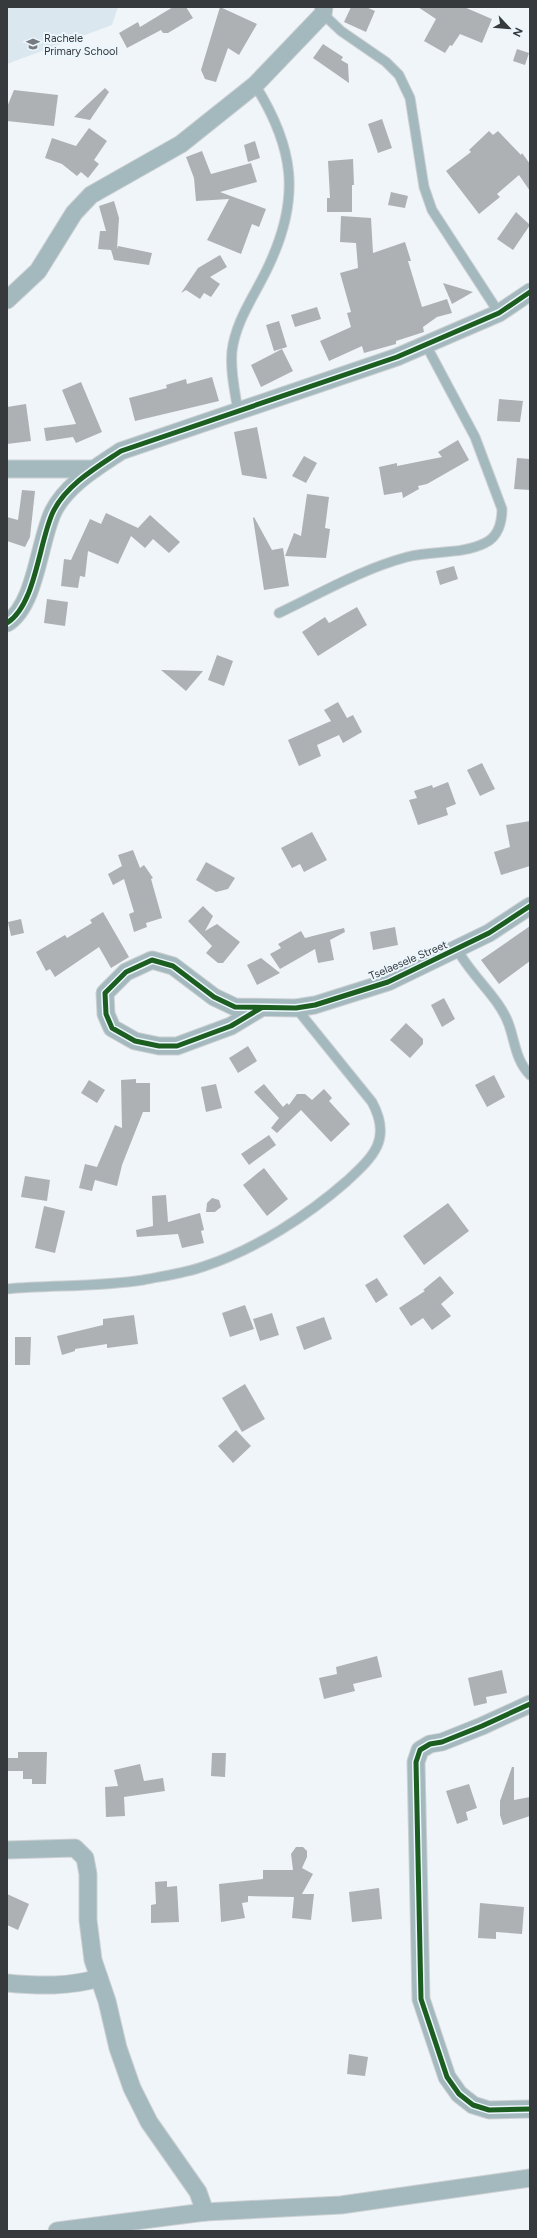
<svg xmlns="http://www.w3.org/2000/svg" width="537" height="2238" viewBox="0 0 537 2238" font-family="Figtree,sans-serif">
  <style>
    .built { fill: #dbe7ef }
    .building { fill: #aeb1b4 }
    .lines { fill: none; stroke-linecap: round; stroke-linejoin: round }
    .lane-casing { stroke: #ccd0d3; stroke-width: 11 }
    .street-casing { stroke: #ccd0d3; stroke-width: 19 }
    .lane { stroke: #a4b9be; stroke-width: 9 }
    .street { stroke: #a4b9be; stroke-width: 17 }
    .cycleway-casing { stroke: #ecf6fd; stroke-width: 8 }
    .cycleway { stroke: #1b5e20; stroke-width: 5 }
    .labels { text-anchor: middle; stroke-width: 4; stroke-linejoin: round; paint-order: stroke }
    .poi-label { font-size: 11px; fill: #363a3d; stroke: #ecf6fd; text-anchor: start }
    .street-label { font-size: 11px; fill: #363a3d; stroke: #ecf6fd }
  </style>
  <rect width="100%" height="100%" fill="#f0f5f9"/>
  <!-- built -->
  <polygon class="built" points="7,7 118,7 112,25 7,64"/>
  <!-- building -->
  <g class="building">
    <polygon points="173,7 186,7 193,18 168,33 163,33 161,30 127,48 119,33 138,22 140,27"/>
    <polygon points="220,7 257,24 239,55 228,48 216,82 205,79 201,70"/>
    <polygon points="351,7 366,7 375,11 366,32 344,22"/>
    <polygon points="418,7 464,7 492,19 482,43 460,34 452,46 450,45 445,53 424,41 436,19"/>
    <polygon points="323,44 343,57 341,60 348,64 349,83 313,58"/>
    <polygon points="517,49 529,53 525,65 513,61"/>
    <polygon points="105,88 109,92 90,120 74,117"/>
    <polygon points="14,90 58,95 54,126 7,121 7,107"/>
    <polygon points="382,119 392,148 378,153 368,124"/>
    <polygon points="89,128 107,141 94,160 99,164 88,178 81,172 77,176 62,164 45,158 52,138 76,146"/>
    <polygon points="489,131 493,135 498,131 521,155 522,153 530,164 530,191 519,175 497,194 500,197 479,214 446,171 471,152 469,150"/>
    <polygon points="255,141 260,158 248,162 244,145"/>
    <polygon points="202,151 211,174 251,163 257,182 220,192 266,209 259,227 252,224 241,254 207,240 229,199 196,201 194,178 186,157"/>
    <polygon points="353,159 354,185 352,185 352,212 327,212 327,198 330,198 328,161"/>
    <polygon points="391,192 408,196 405,208 388,205"/>
    <polygon points="114,201 119,218 117,249 118,246 152,253 149,265 114,260 111,250 98,249 100,231 106,231 99,206"/>
    <polygon points="516,212 530,225 513,250 497,239"/>
    <polygon points="341,216 371,218 373,253 405,242 411,261 408,261 422,307 447,299 452,313 437,317 423,327 424,332 396,341 396,344 364,353 362,346 329,361 320,341 351,327 347,313 351,312 340,273 358,268 356,243 340,242"/>
    <polygon points="220,255 227,267 210,277 220,284 211,297 204,293 200,299 186,290 181,293 198,268"/>
    <polygon points="443,283 473,292 452,304"/>
    <polygon points="317,307 321,319 295,327 291,315"/>
    <polygon points="279,321 287,347 274,351 266,325"/>
    <polygon points="282,349 293,371 261,387 251,365"/>
    <polygon points="212,377 219,401 135,421 129,398 167,388 166,385 186,379 187,384"/>
    <polygon points="81,382 102,432 76,443 73,437 46,441 44,428 76,424 62,390"/>
    <polygon points="499,399 523,401 520,422 497,421"/>
    <polygon points="26,404 31,441 7,444 7,407"/>
    <polygon points="257,427 267,479 242,475 234,432"/>
    <polygon points="458,440 469,460 427,484 418,486 419,489 403,498 402,492 384,495 379,467 397,463 397,466 442,457 438,452"/>
    <polygon points="304,456 317,463 306,483 292,476"/>
    <polygon points="517,458 530,459 530,490 514,489"/>
    <polygon points="22,490 35,491 30,537 25,547 7,541 7,517 18,520"/>
    <polygon points="307,494 329,497 325,528 330,529 326,558 285,556 294,533 301,536"/>
    <polygon points="106,513 138,528 150,515 180,542 169,553 153,539 145,548 131,536 118,564 88,551 85,577 80,576 78,588 61,586 64,559 71,560 90,519 101,524"/>
    <polygon points="254,517 272,550 283,548 289,586 264,590 253,518"/>
    <polygon points="454,566 458,579 440,585 436,571"/>
    <polygon points="47,599 68,602 65,626 44,623"/>
    <polygon points="357,607 367,625 318,656 302,632 325,617 329,623"/>
    <polygon points="217,655 233,661 224,686 208,680"/>
    <polygon points="161,670 203,671 186,691"/>
    <polygon points="338,702 347,718 353,715 362,732 343,743 339,735 317,745 321,756 299,766 288,740 331,721 324,710"/>
    <polygon points="482,763 495,789 480,796 467,770"/>
    <polygon points="448,782 456,804 446,808 448,815 418,825 409,800 417,798 414,791 432,785 433,788"/>
    <polygon points="530,821 530,866 501,875 494,852 510,847 506,825"/>
    <polygon points="312,832 327,860 304,872 300,864 292,868 281,848"/>
    <polygon points="133,850 140,868 144,865 153,878 151,879 162,918 146,923 147,927 134,932 129,914 134,912 124,879 113,885 108,874 122,866 118,855"/>
    <polygon points="206,862 235,878 228,889 216,892 196,880"/>
    <polygon points="203,906 213,916 205,931 217,924 240,942 223,963 218,963 206,953 212,946 188,921"/>
    <polygon points="103,912 129,957 111,968 99,947 55,977 50,969 46,971 36,952 65,935 67,938 92,923 90,920"/>
    <polygon points="21,919 24,933 11,936 8,922"/>
    <polygon points="530,926 530,961 499,984 481,960"/>
    <polygon points="395,927 398,945 373,950 370,932"/>
    <polygon points="344,928 345,932 330,940 334,960 318,963 315,949 280,969 270,954 281,948 278,944 301,931 305,938"/>
    <polygon points="261,958 280,973 257,985 247,965"/>
    <polygon points="444,998 455,1019 442,1027 431,1005"/>
    <polygon points="406,1023 423,1039 423,1044 410,1058 390,1040"/>
    <polygon points="248,1046 257,1061 238,1073 229,1058"/>
    <polygon points="494,1075 505,1097 487,1107 475,1085"/>
    <polygon points="136,1079 136,1083 150,1083 150,1112 143,1112 122,1165 117,1186 95,1180 92,1191 79,1188 85,1164 97,1167 115,1125 122,1128 121,1080"/>
    <polygon points="89,1080 105,1090 97,1103 81,1093"/>
    <polygon points="216,1084 222,1108 206,1112 201,1087"/>
    <polygon points="264,1084 283,1107 287,1103 289,1105 297,1094 305,1094 312,1100 324,1089 332,1098 329,1101 350,1124 331,1142 301,1110 277,1133 271,1128 279,1118 254,1092"/>
    <polygon points="269,1135 276,1145 249,1165 241,1154"/>
    <polygon points="264,1168 288,1199 267,1216 243,1185"/>
    <polygon points="25,1176 50,1180 47,1201 21,1197"/>
    <polygon points="166,1195 168,1222 200,1213 204,1230 201,1231 204,1243 182,1248 178,1234 137,1237 136,1230 153,1226 152,1196"/>
    <polygon points="212,1198 219,1200 221,1207 215,1212 206,1212 207,1203"/>
    <polygon points="448,1203 469,1231 424,1265 403,1236"/>
    <polygon points="44,1206 65,1211 55,1253 35,1248"/>
    <polygon points="440,1276 454,1293 441,1304 451,1316 432,1330 423,1318 411,1326 399,1308 425,1291 423,1290"/>
    <polygon points="377,1278 388,1295 376,1303 365,1285"/>
    <polygon points="245,1305 254,1329 230,1337 222,1313"/>
    <polygon points="272,1313 279,1335 260,1341 253,1319"/>
    <polygon points="134,1315 138,1344 107,1348 107,1344 75,1349 75,1351 62,1355 57,1336 103,1325 103,1319"/>
    <polygon points="324,1317 332,1339 304,1350 296,1327"/>
    <polygon points="15,1337 31,1337 30,1365 15,1365"/>
    <polygon points="245,1384 265,1419 242,1432 222,1398"/>
    <polygon points="236,1430 251,1446 233,1463 218,1446"/>
    <polygon points="377,1656 382,1677 353,1684 355,1691 324,1699 319,1678 337,1674 336,1667"/>
    <polygon points="502,1670 507,1693 486,1697 487,1703 474,1706 468,1678"/>
    <polygon points="18,1752 47,1752 46,1784 32,1784 32,1779 23,1779 23,1771 7,1771 7,1758 18,1758"/>
    <polygon points="212,1753 226,1753 225,1777 211,1776"/>
    <polygon points="140,1764 144,1781 163,1778 165,1791 124,1797 125,1816 106,1817 105,1787 118,1786 114,1770"/>
    <polygon points="512,1767 514,1767 514,1800 530,1797 530,1816 503,1825 500,1815 500,1801"/>
    <polygon points="469,1784 477,1808 466,1812 468,1820 457,1824 446,1791"/>
    <polygon points="296,1847 303,1847 307,1851 307,1857 302,1868 313,1874 302,1894 314,1894 311,1920 292,1918 294,1897 248,1896 248,1902 242,1903 245,1918 221,1922 219,1884 263,1879 263,1870 293,1870 291,1854"/>
    <polygon points="167,1881 167,1887 177,1886 179,1922 151,1923 151,1905 156,1904 155,1882"/>
    <polygon points="379,1888 382,1919 352,1922 349,1892"/>
    <polygon points="7,1894 29,1904 18,1930 7,1925"/>
    <polygon points="480,1903 524,1907 522,1934 496,1932 496,1939 478,1938"/>
    <polygon points="349,2054 368,2057 365,2076 347,2074"/>
  </g>
  <g class="lines">
    <!-- lane casing -->
    <g class="lane-casing">
      <g id="lane">
        <polyline points="323,14 341,31 386,62 399,75 410,98 424,187 432,210 499,313"/>
        <path d="M238 411C235 392 230 371 232 351 236 319 256 294 269 265 301 197 294 147 255 85"/>
        <path d="M279 613C321 593 362 569 407 557 433 550 461 555 485 543 498 537 502 522 502 509L475 437 426 345"/>
        <path d="M457 949C471 976 500 998 509 1025 515 1042 516 1061 530 1075"/>
        <path d="M7 1289C52 1285 98 1287 143 1280 163 1276 186 1273 205 1266 256 1249 307 1216 347 1181 374 1156 392 1139 372 1102L296 1008"/>
      </g>
    </g>
    <!-- street casing -->
    <g class="street-casing">
      <g id="street">
        <polyline points="7,300 38,271 74,213 91,195 181,144 255,85 323,14 324,7"/>
        <polyline points="7,469 94,469"/>
        <path d="M7 623C36 605 39 541 53 512 66 485 97 467 121 451L397 357 499 313 530 292"/>
        <polyline points="261,1008 231,1026 177,1046 159,1046 135,1041 112,1028 106,1014 105,993 126,972 152,960 173,966 214,997 235,1007 296,1008 315,1005 388,982 489,933 530,906"/>
        <polyline points="530,1704 482,1726 442,1742 430,1744 420,1750 416,1762 421,1999 447,2077 459,2094 473,2105 489,2110 530,2109"/>
        <polyline points="7,1850 75,1848 85,1858 88,1874 88,1920 93,1960 107,2001 118,2048 132,2088 149,2122 198,2192 205,2212"/>
        <path d="M7 1983C38 1986 69 1987 99 1978"/>
        <polyline points="57,2231 205,2212 341,2205 530,2178"/>
      </g>
    </g>
    <!-- lane -->
    <use href="#lane" class="lane"/>
    <!-- street -->
    <use href="#street" class="street"/>
    <!-- cycleway casing -->
    <g class="cycleway-casing">
      <g id="cycleway">
        <path d="M7 623C36 605 39 541 53 512 66 485 97 467 121 451L397 357 499 313 530 292"/>
        <polyline points="261,1008 231,1026 177,1046 159,1046 135,1041 112,1028 106,1014 105,993 126,972 152,960 173,966 214,997 235,1007 296,1008 315,1005 388,982 489,933 530,906"/>
        <polyline points="530,1704 482,1726 442,1742 430,1744 420,1750 416,1762 421,1999 447,2077 459,2094 473,2105 489,2110 530,2109"/>
      </g>
    </g>
    <!-- cycleway -->
    <use href="#cycleway" class="cycleway"/>
  </g>
  <!-- icons -->
  <defs>
    <g id="school-bare" transform="scale(1.08)"><path d="M0-5L7-2L0 1L-7-2ZM-4 1L0 2.5L4 1V4Q0 6-4 4Z" fill="#777b7f" stroke="#ecf6fd" stroke-width="2.5" paint-order="stroke"/></g>
  </defs>
  <g fill-rule="evenodd">
    <use href="#school-bare" x="33" y="44"/>
  </g>
  <g class="labels">
    <!-- poi labels -->
    <g class="poi-label">
      <text x="44" y="42">Rachele<tspan x="44" dy="13">Primary School</tspan></text>
    </g>
    <!-- street labels -->
    <g class="street-label">
      <text transform="translate(408 960) rotate(-23)" y="4">Tselaesele Street</text>
    </g>
  </g>
  <!-- border -->
  <rect width="537" height="2238" fill="none" stroke="#363a3d" stroke-width="16"/>
  <!-- north arrow -->
  <g transform="translate(509 28) rotate(116)" stroke="#ecf6fd" stroke-width="3" paint-order="stroke">
  <path d="M0-3L7 15L0 10L-7 15Z" fill="#363a3d"/>
  <text y="-6" font-size="11" font-weight="bold" text-anchor="middle" fill="#363a3d">N</text>
  </g>
</svg>
